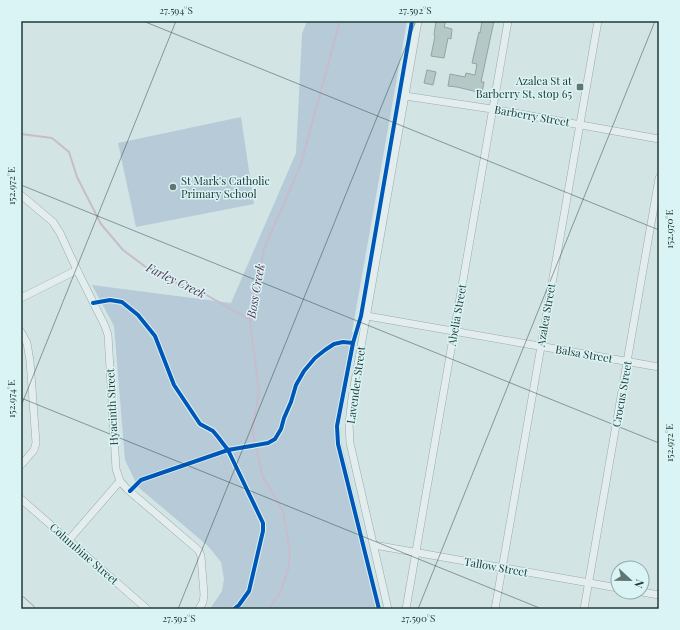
<svg xmlns="http://www.w3.org/2000/svg" width="680" height="630" viewBox="0 0 680 630" font-family="'Playfair Display',serif">
  <style>
    .green { fill: #b6cbd7 }
    .lines { fill: none; stroke-linecap: round; stroke-linejoin: round }
    .stream { stroke: #c7bccc; stroke-width: 2 }
    .building { fill: #b4c8c6; stroke: #92a5a2 }
    .minor-casing { stroke: #9babaa; stroke-width: 8 }
    .major-casing { stroke: #829090; stroke-width: 10 }
    .path { stroke: #bac6c6; stroke-width: 1; stroke-dasharray: 3 2; stroke-linecap: butt }
    .minor { stroke: #e3edee; stroke-width: 7 }
    .major { stroke: #d6e5e5; stroke-width: 9 }
    .cycleway-casing { stroke: #daf3f5; stroke-width: 6 }
    .cycleway { stroke: #0057b8; stroke-width: 4 }
    .ticks { fill: none; stroke: #223b36; stroke-width: 1; stroke-opacity: 0.45 }
    .poi-dot { fill: #607673; stroke: #daf3f5; stroke-width: 1.5 }
    .labels { text-anchor: middle; stroke-width: 3; stroke-linejoin: round; paint-order: stroke }
    .poi-label { font-size: 11px; fill: #223b36; stroke: #daf3f5; text-anchor: end }
    .street-label { font-size: 11px; fill: #223b36; stroke: #daf3f5 }
    .water-label { font-size: 12px; font-style: italic; fill: #59334f; stroke: #daf3f5 }
    .neatline { fill: none; stroke: #223b36; stroke-width: 1.5 }
    .ticks-label { font-size: 10px; text-anchor: middle; fill: #223b36 }
  </style>
  <rect width="100%" height="100%" fill="#d3e4e5"/>
  <!-- green -->
  <g class="green">
    <polygon points="307,21 407,21 352,332 358,333 340,425 341,441 382,609 210,609 222,591 224,579 221,562 208,546 138,487 125,460 114,326 92,285 231,303 296,153 302,34"/>
    <polygon points="241,117 254,204 136,227 118,143"/>
  </g>
  <g class="lines">
    <!-- stream -->
    <g class="stream">
      <polyline points="21,134 52,138 69,152 77,177 101,224 123,250 151,271 177,283 203,293 250,320"/>
      <polyline points="269,609 280,593 288,570 290,552 283,511 262,475 253,432 253,425 259,392 250,320 264,249 301,164 340,21"/>
    </g>
  </g>
  <!-- building -->
  <g class="building">
    <polygon points="436,21 446,21 444,27 452,29 451,39 448,38 444,58 431,56 435,36 434,35"/>
    <polygon points="482,21 494,21 481,82 484,82 482,93 457,87 448,86 450,74 465,77 466,73 475,75 477,64 472,63 479,32 480,33"/>
    <polygon points="427,70 436,72 433,85 424,83"/>
  </g>
  <g class="lines">
    <!-- minor casing -->
    <g class="minor-casing">
      <g id="minor">
        <polyline points="405,96 492,109 659,139"/>
        <polyline points="21,195 53,222 60,233 77,270 105,326 108,335 116,469 120,481 127,489 196,548 199,551 201,556 204,595 203,602 199,609"/>
        <polyline points="21,298 77,270"/>
        <polyline points="367,316 659,367"/>
        <polyline points="21,332 27,343 30,361 36,443 34,450 21,465"/>
        <polyline points="21,499 147,609"/>
        <polyline points="68,541 120,481"/>
        <polyline points="374,545 618,588"/>
        <polyline points="642,592 659,595"/>
        <polyline points="388,609 350,443 349,423 352,398 418,21"/>
        <polyline points="406,609 508,21"/>
        <polyline points="495,609 598,21"/>
        <polyline points="584,609 659,178"/>
      </g>
    </g>
    <!-- major casing -->
    <g class="major-casing">
      <polyline id="major" points="21,601 30,609"/>
    </g>
    <!-- path -->
    <polyline class="path" points="220,453 228,474 227,478"/>
    <!-- minor -->
    <use href="#minor" class="minor"/>
    <!-- major -->
    <use href="#major" class="major"/>
    <!-- cycleway casing -->
    <g class="cycleway-casing">
      <g id="cycleway">
        <polyline points="93,303 110,300 122,302 138,315 155,336 174,385 200,424 213,431 218,437 228,450 263,523 263,531 249,591 239,605 234,609"/>
        <polyline points="353,343 337,426 338,444 379,609"/>
        <polyline points="130,491 141,480 228,450 268,443 275,439 281,429 284,418 291,402 296,385 304,371 315,358 325,350 334,344 343,342 353,343 361,316 412,21"/>
      </g>
    </g>
    <!-- cycleway -->
    <use href="#cycleway" class="cycleway"/>
  </g>
  <!-- ticks -->
  <path class="ticks" d="M143 21 659 230M21 185 659 443M21 398 542 609M21 406 176 21M178 609 416 21M418 609 655 21M657 609 659 605"/>
  <!-- markers -->
  <g class="poi-dot">
    <rect x="576" y="83" width="8" height="8" rx="2"/>
    <circle cx="173" cy="187" r="4"/>
  </g>
  <g class="labels">
    <!-- poi labels -->
    <g class="poi-label">
      <text x="572" y="85">Azalea St at<tspan x="572" dy="13">Barberry St, stop 65</tspan></text>
      <text x="181" y="185" text-anchor="start">St Mark's Catholic<tspan x="181" dy="13">Primary School</tspan></text>
    </g>
    <!-- street labels -->
    <g class="street-label">
      <text transform="translate(532 116) rotate(10)" y="4">Barberry Street</text>
      <text transform="translate(457 315) rotate(-80)" y="4">Abelia Street</text>
      <text transform="translate(546 315) rotate(-80)" y="4">Azalea Street</text>
      <text transform="translate(584 354) rotate(10)" y="4">Balsa Street</text>
      <text transform="translate(356 385) rotate(-82)" y="4">Lavender Street</text>
      <text transform="translate(622 394) rotate(-80)" y="4">Crocus Street</text>
      <text transform="translate(112 407) rotate(-93)" y="4">Hyacinth Street</text>
      <text transform="translate(84 554) rotate(41)" y="4">Columbine Street</text>
      <text transform="translate(496 567) rotate(10)" y="4">Tallow Street</text>
    </g>
    <!-- water labels -->
    <g class="water-label">
      <text transform="translate(176 281) rotate(26)" y="4">Farley Creek</text>
      <text transform="translate(256 291) rotate(-80)" y="4">Boss Creek</text>
    </g>
  </g>
  <!-- border -->
  <rect width="680" height="630" fill="none" stroke="#daf3f5" stroke-width="44"/>
  <!-- north arrow -->
  <g transform="translate(630 580) rotate(112)"><circle r="19" fill="#daf3f5" stroke="#90a9a9"/>
  <path d="M0-3L7 15L0 10L-7 15Z" fill="#607673"/>
  <text y="-6" font-size="11" font-weight="bold" text-anchor="middle" fill="#223b36">N</text>
  </g>
  <rect x="22" y="22" width="636" height="586" class="neatline"/>
  <g class="ticks-label">
    <text x="176" y="14">27.594°S</text>
    <text x="415" y="14">27.592°S</text>
    <text transform="translate(11 186) rotate(-90)" y="4">152.972°E</text>
    <text transform="translate(669 229) rotate(-90)" y="4">152.970°E</text>
    <text transform="translate(11 399) rotate(-90)" y="4">152.974°E</text>
    <text transform="translate(669 443) rotate(-90)" y="4">152.972°E</text>
    <text x="179" y="622">27.592°S</text>
    <text x="418" y="622">27.590°S</text>
  </g>
</svg>
